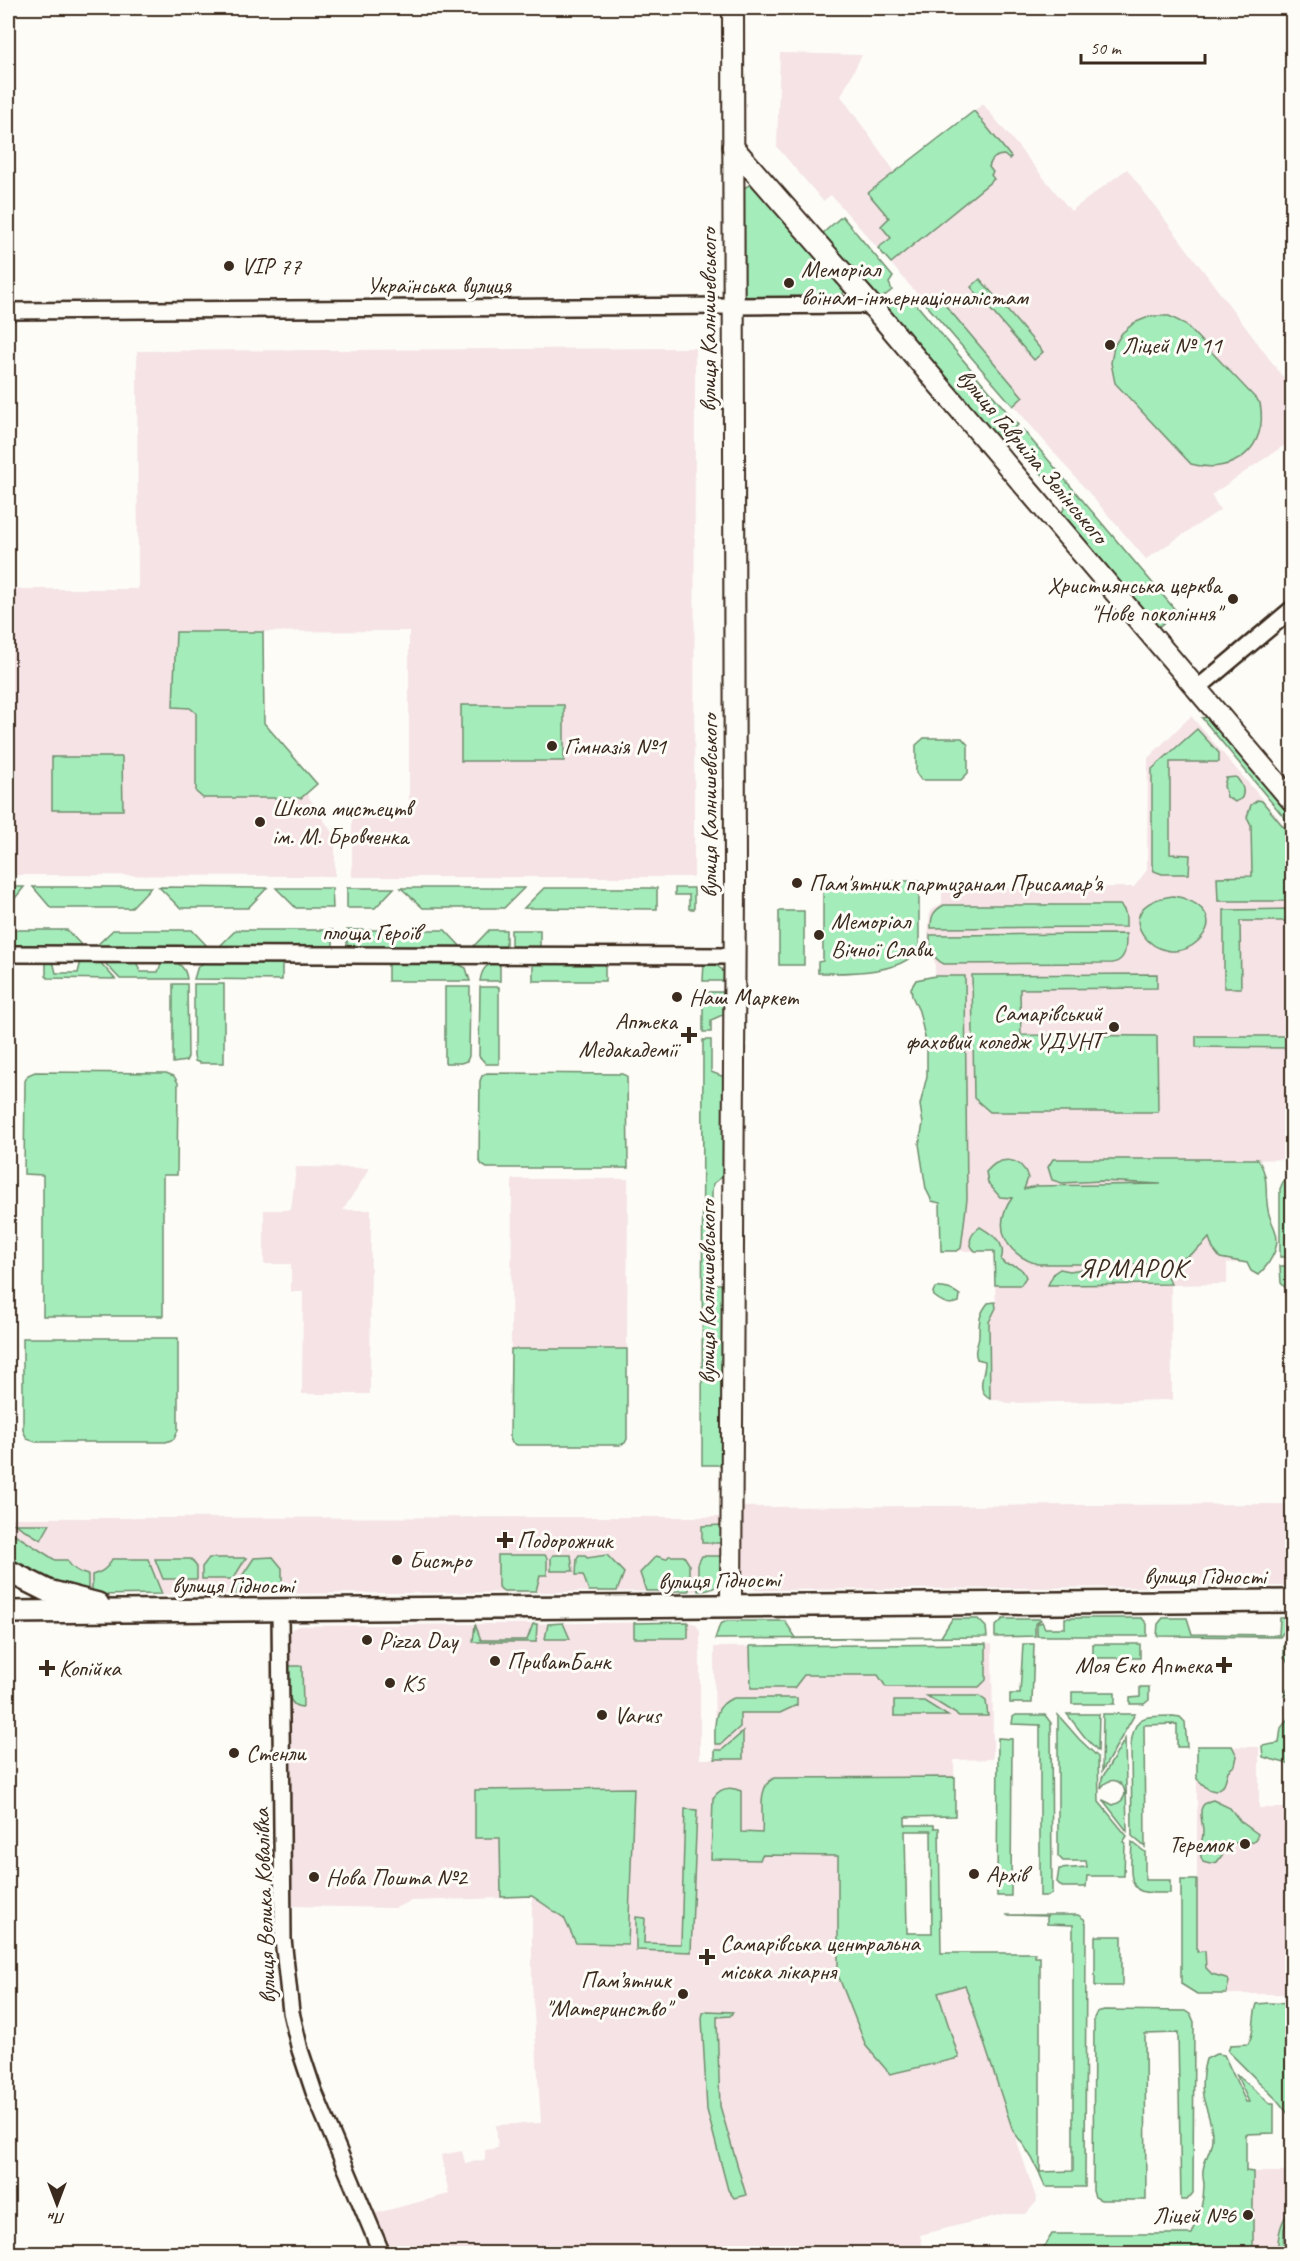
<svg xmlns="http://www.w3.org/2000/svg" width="1300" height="2261" viewBox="0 0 1300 2261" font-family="Caveat,sans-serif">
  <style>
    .built { fill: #f5e3e6 }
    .green { fill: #a4edbb; stroke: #708c6c; stroke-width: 1.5; fill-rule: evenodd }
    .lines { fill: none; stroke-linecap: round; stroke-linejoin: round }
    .minor-casing { stroke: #3b2a1e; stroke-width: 20 }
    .tertiary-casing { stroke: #3b2a1e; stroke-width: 24 }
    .secondary-casing { stroke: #3b2a1e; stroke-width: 26 }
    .minor { stroke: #fdfcf7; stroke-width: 15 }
    .tertiary { stroke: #fdfcf7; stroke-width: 20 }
    .secondary { stroke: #fdfcf7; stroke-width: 21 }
    .poi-dot { fill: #3b2a1e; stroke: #fdfcf7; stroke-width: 2 }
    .labels { text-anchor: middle; stroke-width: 6; stroke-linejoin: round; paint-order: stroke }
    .poi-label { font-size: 24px; fill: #3b2a1e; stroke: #fdfcf7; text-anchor: start }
    .street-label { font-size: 24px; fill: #3b2a1e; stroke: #fdfcf7 }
    .quarter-label { font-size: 27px; letter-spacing: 1.5px; fill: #3b2a1e; stroke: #fdfcf7 }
  </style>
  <rect width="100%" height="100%" fill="#fdfcf7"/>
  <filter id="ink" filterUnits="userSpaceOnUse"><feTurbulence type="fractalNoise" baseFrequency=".0167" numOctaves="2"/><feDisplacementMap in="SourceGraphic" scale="12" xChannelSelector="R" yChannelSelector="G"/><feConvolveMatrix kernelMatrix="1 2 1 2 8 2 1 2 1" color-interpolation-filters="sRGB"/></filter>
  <g filter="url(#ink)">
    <!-- built -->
    <g class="built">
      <polygon points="780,53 862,55 841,96 895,172 983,104 1071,211 1127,169 1292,389 1292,440 1211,495 1220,510 1146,559 868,237 831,195 823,201 777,147"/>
      <polygon points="695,348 694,877 352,877 352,808 409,808 409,631 177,632 173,707 190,708 196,713 196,792 204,798 301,798 306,793 335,837 335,876 8,875 8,589 138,589 137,351"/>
      <polygon points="1191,716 1292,834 1292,1159 1247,1160 1247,1263 1227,1263 1227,1284 1171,1285 1172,1400 1008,1403 990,1398 989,1322 996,1308 994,1251 941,1251 935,962 927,948 930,911 942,903 942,888 1134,887 1147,870 1148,758"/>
      <polygon points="296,1167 370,1168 343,1210 371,1210 370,1394 302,1394 303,1292 291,1292 291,1264 264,1264 264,1210 291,1210"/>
      <polygon points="512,1179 628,1179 627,1349 511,1349"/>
      <polygon points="1292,1504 1292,1586 756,1590 745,1583 739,1573 739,1507"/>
      <polygon points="723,1517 724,1574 720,1584 708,1591 88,1595 8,1561 8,1518"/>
      <polygon points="687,1622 696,1624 700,1632 700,1759 715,1759 714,1647 992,1644 993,1759 954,1760 955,1816 905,1817 882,1970 960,1970 1037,2201 1026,2214 1003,2214 920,2235 924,2253 390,2253 373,2214 449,2194 441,2155 462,2151 465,2163 485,2160 485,2150 498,2148 496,2125 541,2123 532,1982 532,1897 411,1901 395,1908 290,1906 288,1637 292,1629 299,1626"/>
      <polygon points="1197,1746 1259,1747 1259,1808 1292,1808 1292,1994 1197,1994"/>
      <polygon points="1246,2172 1292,2172 1292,2253 1040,2254 1052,2234 1192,2234 1214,2195"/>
    </g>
    <!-- green -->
    <g class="green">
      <path d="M974 111 1011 157 1009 159 1004 155C996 155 991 159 989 167L993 172 991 175 994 179 891 263 878 248 891 238 881 226 889 218 868 193Z"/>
      <polygon points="749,185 756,185 846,286 842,298 836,300 750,299 744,295 742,289 741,195 744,188"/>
      <polygon points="842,216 893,277 889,283 892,290 878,301 822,234"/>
      <polygon points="980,279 1043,352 1034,360 971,287"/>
      <polygon points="935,293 1023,397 1013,406 924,302"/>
      <polygon points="898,296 904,300 910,297 1018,425 998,442 884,307"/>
      <path d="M1151 316H1169L1185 324 1260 403C1269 448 1233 476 1191 464L1115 383 1111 363 1114 346 1122 333 1134 323Z"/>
      <polygon points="1023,430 1177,612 1156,629 1060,516 1067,503 1012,439"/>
      <polygon points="176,632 263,632 264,723 317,784 301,798 203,798 196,792 196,713 190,708 173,707"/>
      <rect x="461" y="705" width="103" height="56"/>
      <polygon points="1207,717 1212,718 1292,814 1292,827 1202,718"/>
      <polygon points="1197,729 1219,753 1219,762 1170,762 1170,854 1190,855 1189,874 1162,874 1154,871 1152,864 1152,769"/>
      <polygon points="924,738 962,738 968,745 968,773 961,780 921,780 916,773 916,745"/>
      <polygon points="52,757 122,757 123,810 52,810"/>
      <path d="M1236 777C1242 784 1246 791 1241 799L1235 802 1227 797 1224 786 1226 778Z"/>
      <polygon points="1258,800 1262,801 1292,837 1292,901 1218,901 1217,877 1252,876 1251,825 1247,817 1251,805"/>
      <path d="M823 881H919V945C910 975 844 973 818 973V962L823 961Z"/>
      <polygon points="8,887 24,887 8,907"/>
      <polygon points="33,887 151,887 131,908 51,908"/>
      <polygon points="159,887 267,888 248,908 180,908"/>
      <polygon points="276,888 332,888 333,908 296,908"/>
      <polygon points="347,888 394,888 375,908 347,908"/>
      <polygon points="401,888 524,888 504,908 423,908"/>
      <polygon points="544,888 657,888 657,909 524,908"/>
      <polygon points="675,888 694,888 694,909 689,909 689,895 675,895"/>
      <path d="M1173 896C1197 899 1222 918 1198 941 1159 977 1100 905 1173 896Z"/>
      <path d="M944 905H1120C1127 911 1126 918 1126 927L931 928C931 916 933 911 944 905Z"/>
      <polygon points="1292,909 1292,921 1240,921 1241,988 1224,988 1224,910"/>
      <rect x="779" y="911" width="25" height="54"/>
      <polygon points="8,930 67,930 85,949 8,949"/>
      <polygon points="113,930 192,930 210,949 93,949"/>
      <polygon points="236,930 333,930 333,949 217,949"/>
      <polygon points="347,930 445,930 463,949 347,949"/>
      <polygon points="489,930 506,930 506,949 471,949"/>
      <rect x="511" y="930" width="29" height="20"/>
      <path d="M1126 934C1126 946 1127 960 1113 963L944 964C931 958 930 947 930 935Z"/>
      <polygon points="46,961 53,961 56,973 78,973 81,961 99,961 115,979 48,978 46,976"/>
      <path d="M103 961H136L140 972H158L162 961C176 961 185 964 187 979H120Z"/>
      <polygon points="208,961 282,961 282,980 194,979 198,966"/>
      <polygon points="388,962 454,962 466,968 470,981 388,981"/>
      <path d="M500 962V981H480C482 968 487 963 500 962Z"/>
      <rect x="533" y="962" width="72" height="19"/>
      <path d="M704 962C716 964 724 967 727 981H703Z"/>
      <polygon points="1157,974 1157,988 1020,989 1020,993 1021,1035 1157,1036 1158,1112 990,1112 974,1098 972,975"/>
      <polygon points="935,976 965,976 967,1199 961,1248 957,1251 941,1251 940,1203 932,1201 926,1189 919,1144 923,1124 920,1105 927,1076 927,1046 919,1011 912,996 911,988 916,980"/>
      <polygon points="173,984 187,984 188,1057 186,1061 173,1063"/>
      <polygon points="194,984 224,984 224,1063 200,1063 195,1061 194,1056"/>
      <polygon points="445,987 470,987 469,1056 467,1061 461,1063 445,1063"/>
      <polygon points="480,987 499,987 499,1064 486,1064 479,1056"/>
      <polygon points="703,992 727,992 727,1013 711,1020 711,1032 703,1032"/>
      <polygon points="1196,1036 1292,1036 1292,1048 1196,1047"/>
      <polygon points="703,1040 711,1040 711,1072 727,1078 726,1174 713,1184 712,1191 712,1284 725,1284 724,1465 702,1465"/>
      <polygon points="35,1072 166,1073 174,1076 178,1083 177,1175 163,1175 163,1316 43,1316 43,1175 24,1174 25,1081 28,1075"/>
      <polygon points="487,1073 622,1074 627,1076 628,1168 487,1168 482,1165 479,1160 480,1081 482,1076"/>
      <path d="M1053 1159H1258C1270 1180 1264 1188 1268 1210 1269 1218 1274 1225 1276 1233 1280 1248 1269 1265 1258 1275L1251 1271 1247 1263 1220 1258 1213 1249 1209 1238C1197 1252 1186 1258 1169 1264H1037C1005 1254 992 1226 1012 1198L1000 1197 988 1183 986 1172C1000 1155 1021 1156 1028 1178L1024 1189 1036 1186 1161 1184 1101 1181 1062 1183 1052 1180 1048 1167Z"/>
      <polygon points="1292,1175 1292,1257 1280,1257 1280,1189 1283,1182"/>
      <path d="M980 1227C993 1235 1007 1243 1001 1260L1005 1264C1016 1265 1022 1267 1026 1277L1021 1285H995L994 1251H975C966 1242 971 1234 980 1227Z"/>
      <polygon points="1280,1266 1292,1266 1292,1295 1281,1283"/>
      <polygon points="1148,1267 1164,1271 1171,1284 1048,1285 1054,1273 1060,1269 1070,1271 1089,1268 1099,1270 1110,1268 1132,1277"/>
      <path d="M935 1288C945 1287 952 1289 960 1295L959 1302C949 1306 943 1303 934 1296L933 1292Z"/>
      <path d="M995 1302 996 1308 989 1322 990 1398C974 1390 986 1374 985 1361L977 1359C973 1349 979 1345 979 1335 979 1321 979 1314 988 1303Z"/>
      <polygon points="23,1338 178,1338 178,1430 174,1439 166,1442 36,1442 27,1439 23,1430"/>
      <polygon points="511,1349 627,1349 627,1439 625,1443 620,1445 517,1445 512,1443 510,1438"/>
      <polygon points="15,1524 50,1524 41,1540"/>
      <polygon points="723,1525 724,1543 702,1543 702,1526"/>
      <path d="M8 1530 55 1560H67C72 1569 78 1573 88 1575V1595L64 1590 8 1561Z"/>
      <polygon points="498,1555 545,1555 547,1558 547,1575 540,1575 536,1591 503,1591 498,1586"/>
      <polygon points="553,1555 571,1555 573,1571 551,1571 551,1558"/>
      <polygon points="579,1555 585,1555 587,1558 607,1555 624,1573 617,1591 589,1591 583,1575 576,1575 577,1558"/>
      <polygon points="656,1556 666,1559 669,1556 684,1556 689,1564 689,1591 646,1591 640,1573"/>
      <path d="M702 1556H724C724 1577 723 1591 698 1591V1564Z"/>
      <polygon points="273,1557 282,1568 282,1588 247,1588 247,1594 236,1594 236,1585 254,1558"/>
      <polygon points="209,1558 246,1558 233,1579 202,1579 202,1567"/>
      <path d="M112 1559H148L162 1594 92 1595V1575C102 1572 107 1569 112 1559Z"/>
      <polygon points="155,1559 191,1559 197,1567 197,1579 163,1579"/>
      <polygon points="1065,1618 1142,1618 1147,1624 1147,1636 1037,1636 1037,1624 1042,1622 1045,1628 1065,1628"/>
      <polygon points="1163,1618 1187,1618 1192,1634 1279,1635 1280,1618 1289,1618 1289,1625 1280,1637 1157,1636 1158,1624"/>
      <polygon points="952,1619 978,1619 986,1627 987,1637 715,1639 720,1624 727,1621 785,1621 796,1638 941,1637"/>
      <polygon points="1003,1619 1040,1619 1041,1620 1035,1624 1035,1636 995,1637 995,1627"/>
      <polygon points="688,1622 688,1638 634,1638 634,1623"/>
      <polygon points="563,1623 570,1639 545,1639 548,1624"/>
      <polygon points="475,1624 481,1640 527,1640 533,1624 537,1624 536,1642 473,1642"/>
      <polygon points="986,1644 986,1680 979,1687 886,1687 878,1675 804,1675 794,1688 751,1688 750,1646"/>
      <polygon points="1023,1644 1034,1644 1032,1703 1010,1703 1010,1694 1020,1694"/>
      <rect x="1093" y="1644" width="47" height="14"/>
      <polygon points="1284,1644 1292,1644 1292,1667 1284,1657"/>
      <path d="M289 1666H302L303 1707C283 1707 289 1680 289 1666Z"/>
      <polygon points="1292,1681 1292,1765 1263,1757 1262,1746 1279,1743 1281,1728 1288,1719 1292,1707 1287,1696 1284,1696"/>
      <polygon points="1140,1687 1149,1687 1149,1700 1144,1704 1130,1704 1130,1698 1140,1697"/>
      <rect x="1072" y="1692" width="43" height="12"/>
      <polygon points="927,1696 979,1696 986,1701 988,1716 959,1716"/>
      <path d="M734 1698H797V1705L780 1713H740V1727L721 1744H715C715 1725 712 1705 734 1698Z"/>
      <polygon points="894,1701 924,1701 948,1716 894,1716"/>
      <polygon points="1067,1714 1099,1714 1098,1751 1084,1736"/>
      <polygon points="1103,1714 1135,1714 1102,1771"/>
      <polygon points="1016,1715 1045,1715 1051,1723 1052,1893 1048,1896 1040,1896 1040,1725 1012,1724 1013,1717"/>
      <polygon points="1058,1715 1079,1739 1098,1757 1099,1802 1127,1836 1123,1842 1125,1843 1124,1876 1087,1876 1086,1887 1062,1887 1057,1882 1059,1869 1087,1867 1086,1861 1063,1861 1058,1856"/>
      <path d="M1173 1716 1180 1717 1185 1722 1187 1747H1177V1724L1144 1725 1145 1847 1132 1836 1131 1744C1135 1712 1146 1717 1173 1716Z"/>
      <polygon points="743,1732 743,1759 715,1759 715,1750 722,1750"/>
      <polygon points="998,1738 1012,1739 1011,1896 997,1896"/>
      <path d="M1125 1739 1127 1831 1103 1800 1113 1805C1139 1798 1116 1766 1101 1788L1102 1778Z"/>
      <polygon points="1197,1746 1232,1746 1237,1756 1235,1765 1228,1771 1224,1785 1215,1791 1208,1789 1197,1779"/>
      <path d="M955 1777V1816L905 1817V1825H934V1828H939L941 1953H1035V1957H1040V2172L1073 2171V1925L1047 1924V1916L1006 1915H1078L1084 1919 1086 1924 1085 2187H1045C1038 2166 1027 2148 1013 2131L965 1985 938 1993 959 2058 890 2074 866 2046 838 1975V1856L762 1855 760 1860 711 1859 713 1798C720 1788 730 1786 741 1791V1832L762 1833C764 1815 756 1787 774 1778ZM905 1831H931L932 1933H907Z"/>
      <polygon points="634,1788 628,1944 576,1943 564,1918 532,1896 501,1897 500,1838 475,1838 475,1790"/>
      <path d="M1213 1800 1230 1808 1240 1821 1258 1834C1254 1847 1242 1842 1231 1843L1217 1862 1210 1864 1203 1862C1197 1851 1203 1843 1203 1832 1203 1819 1194 1804 1213 1800Z"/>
      <polygon points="685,1809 697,1810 691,1952 636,1950 636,1917 645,1918 644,1943 681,1944"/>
      <path d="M1132 1842 1145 1852V1880H1170V1893C1161 1893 1149 1894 1141 1891 1126 1886 1132 1855 1132 1842Z"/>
      <polygon points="1181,1880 1197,1880 1197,1952 1205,1951 1206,1968 1212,1974 1226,1978 1229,1982 1226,1994 1197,1994 1181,1984"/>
      <rect x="1095" y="1936" width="27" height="50"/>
      <path d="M1269 2003 1292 2004V2119L1278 2101 1228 2051 1230 2045 1248 2044C1256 2030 1252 2018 1257 2004Z"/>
      <polygon points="1104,2010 1185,2011 1191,2015 1194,2022 1193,2193 1187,2200 1181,2200 1178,2033 1145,2034 1146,2200 1101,2200 1095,2197 1093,2191 1094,2018 1097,2012"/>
      <polygon points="707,2011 733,2012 730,2016 717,2017 717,2022 720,2106 746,2195 734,2198 728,2190 707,2110 702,2018 703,2013"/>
      <path d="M1216 2054 1224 2055 1246 2102H1249L1236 2074 1270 2103H1274V2133L1246 2134V2171L1253 2172V2253H1040L1052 2234H1192C1199 2218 1204 2202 1204 2185 1204 2180 1202 2176 1203 2171 1204 2158 1213 2149 1212 2136 1212 2124 1208 2115 1205 2104 1200 2089 1202 2074 1206 2059Z"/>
      <path d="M1292 2207V2213L1284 2229 1283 2253H1278C1277 2236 1281 2220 1292 2207Z"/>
    </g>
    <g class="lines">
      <!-- minor casing -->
      <g class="minor-casing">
        <g id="minor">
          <polyline points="8,311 871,305"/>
          <polyline points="1198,688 1292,609"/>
          <polyline points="8,954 734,956"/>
          <polyline points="280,1611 283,1939 291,2012 300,2050 314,2092 382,2254"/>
        </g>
      </g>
      <!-- tertiary casing -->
      <g class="tertiary-casing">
        <g id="tertiary">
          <polyline points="733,147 871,305 1292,801"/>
          <polyline points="731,1605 735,882 733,8"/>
        </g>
      </g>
      <!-- secondary casing -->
      <g class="secondary-casing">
        <g id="secondary">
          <polyline points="8,1571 48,1591 98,1604"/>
          <polyline points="8,1612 1292,1601"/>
        </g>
      </g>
      <!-- minor -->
      <use href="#minor" class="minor"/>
      <!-- tertiary -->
      <use href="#tertiary" class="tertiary"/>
      <!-- secondary -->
      <use href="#secondary" class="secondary"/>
    </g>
  </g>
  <!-- markers -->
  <g class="poi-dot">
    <circle cx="229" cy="266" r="6"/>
    <circle cx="789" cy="283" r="6"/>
    <circle cx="1110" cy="345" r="6"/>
    <circle cx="1233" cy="599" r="6"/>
    <circle cx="552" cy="746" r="6"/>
    <circle cx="260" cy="822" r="6"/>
    <circle cx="797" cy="883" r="6"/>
    <circle cx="819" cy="935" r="6"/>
    <circle cx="677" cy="997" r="6"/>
    <circle cx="1114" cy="1027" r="6"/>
    <path d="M686 1026h6v6h6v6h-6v6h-6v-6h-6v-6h6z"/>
    <path d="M502 1531h6v6h6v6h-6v6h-6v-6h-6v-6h6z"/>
    <circle cx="397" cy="1560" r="6"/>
    <circle cx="367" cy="1640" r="6"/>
    <circle cx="495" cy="1661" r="6"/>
    <path d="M1221 1656h6v6h6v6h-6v6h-6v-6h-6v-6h6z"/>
    <path d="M44 1659h6v6h6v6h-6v6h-6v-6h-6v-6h6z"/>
    <circle cx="390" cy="1683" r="6"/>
    <circle cx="602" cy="1715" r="6"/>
    <circle cx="234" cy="1753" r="6"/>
    <circle cx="1245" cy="1844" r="6"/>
    <circle cx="974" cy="1874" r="6"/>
    <circle cx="314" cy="1877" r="6"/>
    <path d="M704 1948h6v6h6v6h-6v6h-6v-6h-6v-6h6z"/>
    <circle cx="683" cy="1994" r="6"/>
    <circle cx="1248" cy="2215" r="6"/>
  </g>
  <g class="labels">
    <!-- poi labels -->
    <g class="poi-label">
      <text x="241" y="274">VIP 77</text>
      <text x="801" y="277">Меморіал<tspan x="801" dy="28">воїнам-інтернаціоналістам</tspan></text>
      <text x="1122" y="353">Ліцей № 11</text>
      <text x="1221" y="593" text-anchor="end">Християнська церква<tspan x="1221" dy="28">"Нове покоління"</tspan></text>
      <text x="564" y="754">Гімназія №1</text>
      <text x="272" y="816">Школа мистецтв<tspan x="272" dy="28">ім. М. Бровченка</tspan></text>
      <text x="809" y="891">Пам'ятник партизанам Присамар'я</text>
      <text x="831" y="929">Меморіал<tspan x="831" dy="28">Вічної Слави</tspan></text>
      <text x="689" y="1005">Наш Маркет</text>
      <text x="1102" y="1021" text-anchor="end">Самарівський<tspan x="1102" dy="28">фаховий коледж УДУНТ</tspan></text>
      <text x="677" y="1029" text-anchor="end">Аптека<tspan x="677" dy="28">Медакадемії</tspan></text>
      <text x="517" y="1548">Подорожник</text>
      <text x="409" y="1568">Бистро</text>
      <text x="379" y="1648">Pizza Day</text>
      <text x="507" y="1669">ПриватБанк</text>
      <text x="1212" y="1673" text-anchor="end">Моя Еко Аптека</text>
      <text x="59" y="1676">Копійка</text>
      <text x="402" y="1691">К5</text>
      <text x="614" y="1723">Varus</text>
      <text x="246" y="1761">Стенли</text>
      <text x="1233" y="1852" text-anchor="end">Теремок</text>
      <text x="986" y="1882">Архів</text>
      <text x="326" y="1885">Нова Пошта №2</text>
      <text x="720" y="1951">Самарівська центральна<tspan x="720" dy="28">міська лікарня</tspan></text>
      <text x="671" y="1988" text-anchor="end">Пам’ятник<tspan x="671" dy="28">"Материнство"</tspan></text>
      <text x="1236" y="2223" text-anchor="end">Ліцей №6</text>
    </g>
    <!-- street labels -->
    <g class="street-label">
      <text x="439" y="293">Українська вулиця</text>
      <text transform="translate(708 320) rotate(-90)" y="8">вулиця Калнишевського</text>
      <text transform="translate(1033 456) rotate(50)" y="8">вулиця Гавриїла Зелінського</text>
      <text transform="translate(709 806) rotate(-90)" y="8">вулиця Калнишевського</text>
      <text x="371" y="940">площа Героїв</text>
      <text transform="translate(707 1292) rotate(-90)" y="8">вулиця Калнишевського</text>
      <text x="1205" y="1584">вулиця Гідності</text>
      <text transform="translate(719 1580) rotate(-1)" y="8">вулиця Гідності</text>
      <text x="233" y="1593">вулиця Гідності</text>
      <text transform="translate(264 1906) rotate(-92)" y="8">вулиця Велика Ковалівка</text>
    </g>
    <!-- quarter labels -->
    <g class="quarter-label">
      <text x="1133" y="1277">ЯРМАРОК</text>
    </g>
  </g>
  <!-- margin -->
  <rect width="1300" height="2261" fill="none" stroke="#fdfcf7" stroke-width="30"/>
  <rect x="15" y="15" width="1270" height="2231" fill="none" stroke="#3b2a1e" stroke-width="2" filter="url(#ink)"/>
  <!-- north arrow -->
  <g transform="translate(57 2204) rotate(180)" stroke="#fdfcf7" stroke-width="4.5" paint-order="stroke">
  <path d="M0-4.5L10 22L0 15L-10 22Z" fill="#3b2a1e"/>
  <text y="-9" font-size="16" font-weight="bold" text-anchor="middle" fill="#3b2a1e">Пн</text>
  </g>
  <!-- scale -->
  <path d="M1081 54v9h124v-9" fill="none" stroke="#3b2a1e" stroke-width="3"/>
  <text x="1090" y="54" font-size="18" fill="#3b2a1e" stroke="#fdfcf7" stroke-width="4.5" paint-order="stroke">50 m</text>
</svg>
